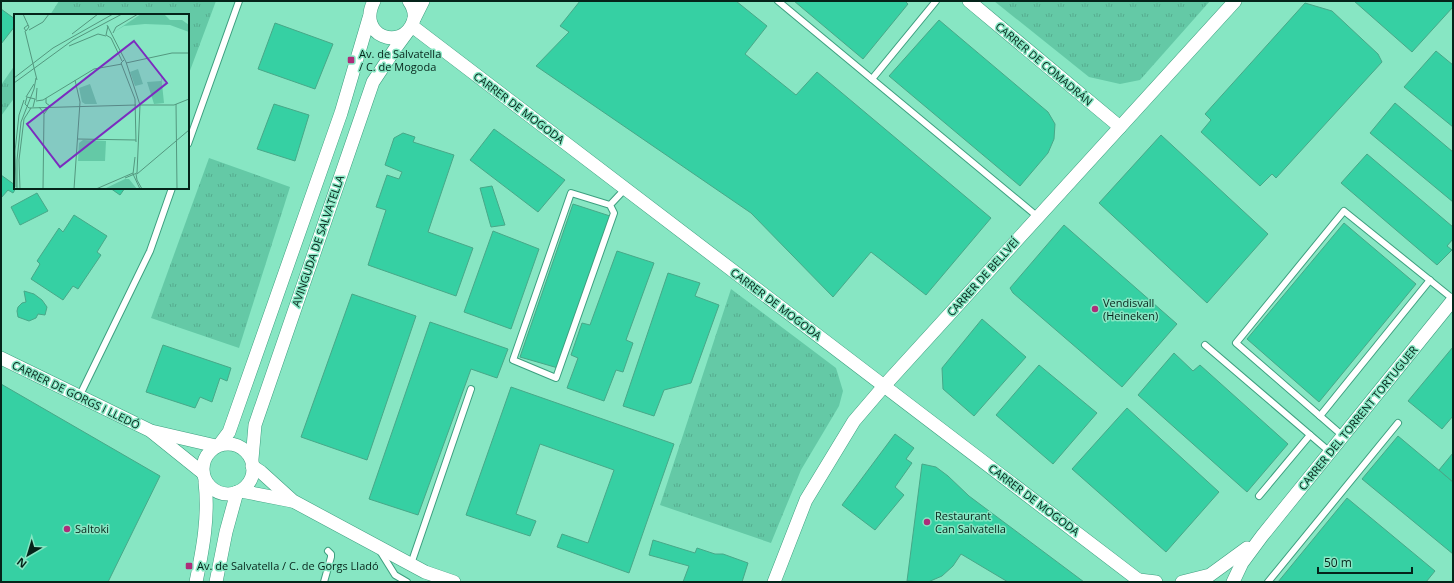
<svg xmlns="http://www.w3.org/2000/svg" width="1454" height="583" viewBox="0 0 1454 583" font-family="'Open Sans',sans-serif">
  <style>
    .grass { fill: url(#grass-tufts) }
    .building { fill: #36d0a3; stroke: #47a888 }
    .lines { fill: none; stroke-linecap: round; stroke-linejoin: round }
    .service-casing { stroke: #3d9f7f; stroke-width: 8 }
    .minor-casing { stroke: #3d9f7f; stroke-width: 14 }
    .service { stroke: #fff; stroke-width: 6 }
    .minor { stroke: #fff; stroke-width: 13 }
    .poi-dot { fill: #ad2d7a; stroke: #87e6c3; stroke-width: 1.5 }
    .labels { text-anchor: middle; stroke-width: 3; stroke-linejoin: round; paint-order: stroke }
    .poi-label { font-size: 11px; fill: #05241a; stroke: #87e6c3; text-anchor: start }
    .street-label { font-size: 11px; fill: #05241a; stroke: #87e6c3 }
    .inset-road { fill: none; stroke: #53987f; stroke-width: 1 }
    .view { fill: #7b2cbf; fill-opacity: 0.15; stroke: #7b2cbf; stroke-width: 2 }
    .inset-edge { fill: none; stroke: #05241a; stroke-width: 2 }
  </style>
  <defs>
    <pattern id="grass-tufts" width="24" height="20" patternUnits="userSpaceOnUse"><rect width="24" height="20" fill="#64c9a6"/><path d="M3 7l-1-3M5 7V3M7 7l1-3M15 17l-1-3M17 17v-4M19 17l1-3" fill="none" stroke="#55ac8e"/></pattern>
  </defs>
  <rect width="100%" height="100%" fill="#87e6c3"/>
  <!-- grass -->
  <g class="grass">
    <polygon points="59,1 216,1 188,76 188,15 50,15"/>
    <polygon points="994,1 1210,1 1140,80 1120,84 1089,77"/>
    <polygon points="15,65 15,97 1,116 1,85"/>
    <polygon points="209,158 290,187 239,348 151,318"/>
    <polygon points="731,289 836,368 843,391 839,406 801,470 771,543 660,505"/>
  </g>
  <!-- building -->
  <g class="building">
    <polygon points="580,1 736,1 767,26 745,54 796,95 817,72 991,218 926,295 871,252 833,297 751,213 536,66 569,32 560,26"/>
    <polygon points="794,1 905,1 908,4 863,59"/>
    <polygon points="1354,1 1453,1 1453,7 1412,52"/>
    <polygon points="1305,3 1332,11 1378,54 1382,62 1276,178 1272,174 1260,186 1201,132 1211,120 1205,114"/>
    <polygon points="1,9 15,19 15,26 1,44"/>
    <polygon points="939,20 1048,112 1055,124 1054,139 1048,153 1020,186 889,76"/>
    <polygon points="275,23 333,44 315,89 258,69"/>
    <polygon points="1436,51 1453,65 1453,127 1404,87"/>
    <polygon points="1395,103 1453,152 1453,202 1370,133"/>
    <polygon points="274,104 309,115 295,161 257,149"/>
    <polygon points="494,129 565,180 538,212 470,160"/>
    <polygon points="403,133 415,137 413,142 454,155 428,232 473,248 456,296 368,265 386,210 376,207 387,175 399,179 402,172 385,165 394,138"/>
    <polygon points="1161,135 1268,234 1207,303 1099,203"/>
    <polygon points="1367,154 1453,227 1453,239 1447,246 1452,250 1437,265 1341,183"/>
    <polygon points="1,175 15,185 16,188 13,193 8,190 1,198"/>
    <polygon points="492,186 505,225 491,227 480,188"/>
    <polygon points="110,188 125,188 120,195"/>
    <polygon points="37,193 48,211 20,225 11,207"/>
    <polygon points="573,204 610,216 558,368 520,357"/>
    <polygon points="74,215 107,236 97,252 101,255 78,289 73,286 63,300 31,279 40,264 37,261 59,228 63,232"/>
    <polygon points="1344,223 1416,284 1319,402 1247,339"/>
    <polygon points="1064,225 1177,324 1122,387 1013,293 1010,288"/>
    <polygon points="493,231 539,249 511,329 464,312"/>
    <polygon points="617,251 654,263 626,340 633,343 623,372 616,370 604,401 567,388 578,358 571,355 582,323 590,325"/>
    <polygon points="668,273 700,283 695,296 719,305 691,383 664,390 654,416 623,406"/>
    <polygon points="24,291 34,294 42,300 47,307 45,315 38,314 36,318 29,321 18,317 17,311 18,307 22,303 26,302"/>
    <polygon points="352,294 416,316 367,460 301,437"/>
    <polygon points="982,319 1026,357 974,416 943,389 942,368"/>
    <polygon points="430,322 508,349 497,378 471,369 418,515 369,499"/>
    <polygon points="163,345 231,368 227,381 220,378 212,402 200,397 195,408 146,392"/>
    <polygon points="1453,347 1453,416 1442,429 1408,401"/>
    <polygon points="1174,353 1193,371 1200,365 1288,444 1247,492 1138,395"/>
    <polygon points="1039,365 1097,413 1053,464 996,415"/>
    <polygon points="1,384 160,476 108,582 1,582"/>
    <polygon points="511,387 674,444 629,573 557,547 562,534 588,543 614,470 540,444 516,514 536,521 530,536 466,515"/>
    <polygon points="1127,408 1219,492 1166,552 1072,469"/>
    <polygon points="895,434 914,448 906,459 912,463 895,487 904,495 875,530 842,505"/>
    <polygon points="1398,436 1453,482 1453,554 1362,479"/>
    <polygon points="1453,453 1453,482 1439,470"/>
    <polygon points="922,464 936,467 948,476 969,496 1084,582 1008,582 961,554 953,566 942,576 928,582 907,581"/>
    <polygon points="1347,498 1435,571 1426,582 1278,582"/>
    <polygon points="653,540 695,553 697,548 715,554 723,554 748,563 742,582 683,582 689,566 649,555"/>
  </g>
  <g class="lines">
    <!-- service casing -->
    <g class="service-casing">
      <g id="service">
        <polyline points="778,1 1038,217"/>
        <polyline points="872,79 936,1"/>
        <polyline points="188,144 239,1"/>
        <polyline points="610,205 614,213 556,378 513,360 571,193 610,205 625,189"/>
        <polyline points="1205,345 1330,452"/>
        <polyline points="79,397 150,251 172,188"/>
        <polyline points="1320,416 1430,280"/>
        <polyline points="1343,436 1236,343 1344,211 1453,299"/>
        <polyline points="1259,496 1310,435"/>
        <polyline points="380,551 395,575 407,582"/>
        <polyline points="411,564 471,389"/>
        <polyline points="324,582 331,557 331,554 328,551"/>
        <polyline points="1268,582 1398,423"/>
      </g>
    </g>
    <!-- minor casing -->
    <g class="minor-casing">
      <g id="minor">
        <path d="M374 1C356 36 402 52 413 22 416 15 413 7 409 1"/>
        <polyline points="969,1 1120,127"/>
        <polyline points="414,19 423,1"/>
        <polyline points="412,26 1141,582"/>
        <polyline points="1,358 151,431 216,446"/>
        <polyline points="152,432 203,473"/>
        <circle cx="228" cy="469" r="25"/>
        <polyline points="220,444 229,432 341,113 369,18"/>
        <polyline points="252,459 255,425 373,82 397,46 408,31"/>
        <polyline points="252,466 261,472 293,501 425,572 454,582"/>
        <polyline points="241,491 292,501"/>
        <polyline points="1139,580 1156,582"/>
        <path d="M196 582C203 548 209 516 205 482"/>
        <polyline points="216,582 226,532 237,492"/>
        <polyline points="774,582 806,500 854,421 884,386 1235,1"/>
        <polyline points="1182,582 1210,575 1247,548"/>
        <polyline points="1233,582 1242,563 1262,536 1453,300"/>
      </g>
    </g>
    <!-- service -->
    <use href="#service" class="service"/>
    <!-- minor -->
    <use href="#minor" class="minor"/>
  </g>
  <!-- markers -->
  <g class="poi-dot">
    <rect x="347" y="56" width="8" height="8" rx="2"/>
    <circle cx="1095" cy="309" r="4"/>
    <circle cx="927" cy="522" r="4"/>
    <circle cx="67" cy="529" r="4"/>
    <rect x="185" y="562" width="8" height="8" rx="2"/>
  </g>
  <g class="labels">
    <!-- poi labels -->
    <g class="poi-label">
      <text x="359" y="58">Av. de Salvatella<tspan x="359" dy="13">/ C. de Mogoda</tspan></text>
      <text x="1103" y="307">Vendisvall<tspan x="1103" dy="13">(Heineken)</tspan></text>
      <text x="935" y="520">Restaurant<tspan x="935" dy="13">Can Salvatella</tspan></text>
      <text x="75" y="533">Saltoki</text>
      <text x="197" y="570">Av. de Salvatella / C. de Gorgs Lladó</text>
    </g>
    <!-- street labels -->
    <g class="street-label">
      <text transform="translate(1044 64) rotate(40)" y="4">CARRER DE COMADRÁN</text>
      <text transform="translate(519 108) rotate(37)" y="4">CARRER DE MOGODA</text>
      <text transform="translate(318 241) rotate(-71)" y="4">AVINGUDA DE SALVATELLA</text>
      <text transform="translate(983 277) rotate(-48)" y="4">CARRER DE BELLVEÍ</text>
      <text transform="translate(776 304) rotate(37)" y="4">CARRER DE MOGODA</text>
      <text transform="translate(76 395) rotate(26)" y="4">CARRER DE GORGS I LLEDÓ</text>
      <text transform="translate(1358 418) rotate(-51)" y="4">CARRER DEL TORRENT TORTUGUER</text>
      <text transform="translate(1034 500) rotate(37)" y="4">CARRER DE MOGODA</text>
    </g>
  </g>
  <!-- overview -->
  <g transform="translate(14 14)">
    <rect width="175" height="175" fill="#87e6c3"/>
    <path d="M127 0H150L156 6H168L175 11V18L156 11 131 10 110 12 100 18ZM124 55 129 70 121 72 116 58ZM147 60 150 89 140 90 133 68 147 67ZM76 70 83 90H71L68 88 65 74ZM69 126 92 127 91 147H64L65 129ZM115 165 123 175H90L111 165Z" fill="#64c9a6"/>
    <path class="inset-road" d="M9 0 15 13 12 17 10 14 14 11M93 11 112 48 126 91 123 159 111 164M94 12 92 21 97 24 108 47M15 16 29 8 35 0M11 17 23 66M99 19 102 13 124 0M58 20 84 0M55 32 84 20 92 22M110 46 107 49 121 85 122 128M112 49 158 39H175M0 64 39 34 99 0M0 69 59 26 108 0M12 83 20 70M22 86 23 74M22 87 29 86 80 55 108 50M162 90 163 175M126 91H160L175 85M19 93 21 85 13 83 11 90 15 94 122 91M25 93 30 99 29 175M30 100 36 92 32 89V84M64 125 122 126M121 143 119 160 126 175M122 160 123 166 128 175M123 160 175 116M2 173 1 137 5 101 10 86M3 175V146L7 108 20 75 22 64M6 175 5 146 10 105 17 94M60 175 66 88 61 66M82 175 119 159"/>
    <path class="view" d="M120 27 153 69 46 153 13 110Z"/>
    <rect width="175" height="175" class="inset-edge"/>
  </g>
  <!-- border -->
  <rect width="1454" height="583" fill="none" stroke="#05241a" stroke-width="4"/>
  <!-- north arrow -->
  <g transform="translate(28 555) rotate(218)" stroke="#87e6c3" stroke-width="3" paint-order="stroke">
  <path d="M0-3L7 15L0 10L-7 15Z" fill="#05241a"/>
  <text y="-6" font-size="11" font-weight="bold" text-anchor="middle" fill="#05241a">N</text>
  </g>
  <!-- scale -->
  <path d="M1318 567v6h94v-6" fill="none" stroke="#05241a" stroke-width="2"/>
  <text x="1324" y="567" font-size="12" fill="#05241a" stroke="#87e6c3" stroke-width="3" paint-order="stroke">50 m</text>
</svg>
